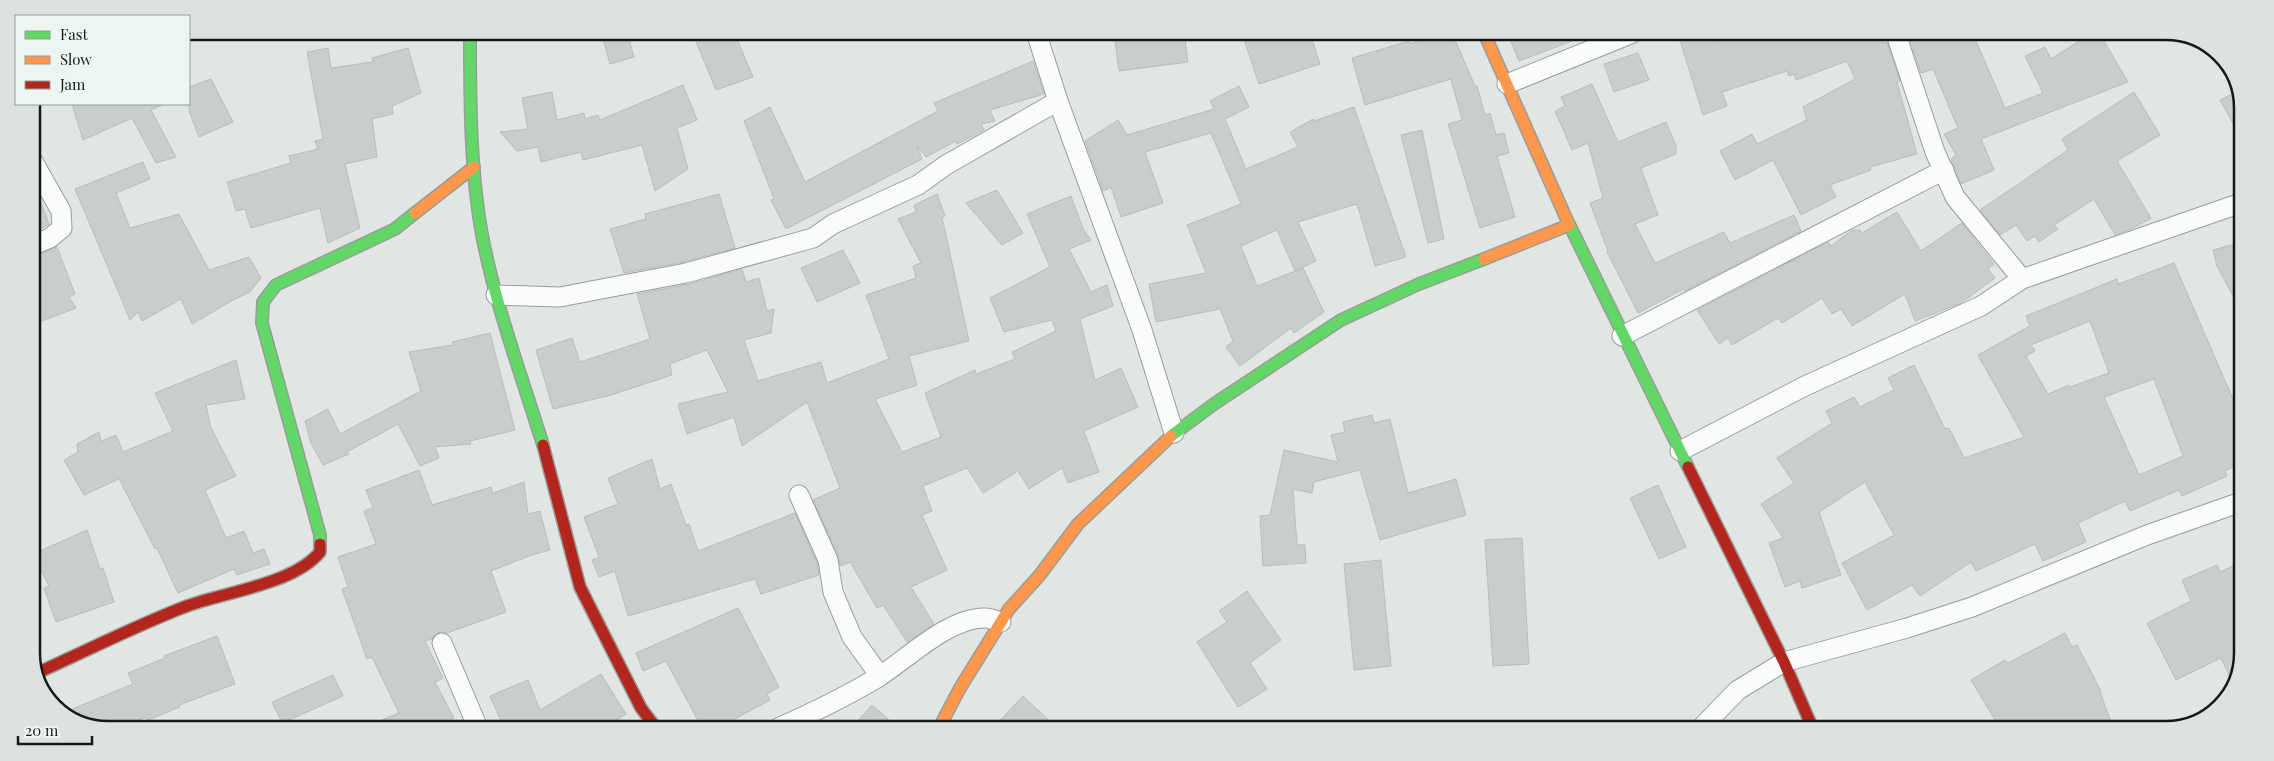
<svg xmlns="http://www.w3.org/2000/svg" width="2274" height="761" viewBox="0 0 2274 761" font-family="'Playfair Display',serif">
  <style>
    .building { fill: #c9cdcb; stroke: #babebb; fill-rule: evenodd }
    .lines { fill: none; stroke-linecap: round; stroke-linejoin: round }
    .street-casing { stroke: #999d9a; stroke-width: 21 }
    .fast-casing { stroke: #999d9a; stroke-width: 14 }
    .slow-casing { stroke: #999d9a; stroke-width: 14 }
    .jam-casing { stroke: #999d9a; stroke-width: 14 }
    .street { stroke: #fafbfb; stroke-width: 19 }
    .fast { stroke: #63d668; stroke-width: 11 }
    .slow { stroke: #ff974d; stroke-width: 11 }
    .jam { stroke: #b3261e; stroke-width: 11 }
    .rim { fill: none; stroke: #161917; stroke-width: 2.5 }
  </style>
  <rect width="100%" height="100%" fill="#e1e6e3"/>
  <!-- building -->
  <g class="building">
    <polygon points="601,32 627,32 634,57 610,64"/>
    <polygon points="692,32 734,32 753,77 716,90"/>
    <polygon points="1114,33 1184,33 1188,62 1119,71"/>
    <polygon points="1242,33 1310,33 1320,64 1259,84"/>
    <polygon points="1438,33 1452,33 1475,86 1477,86 1485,115 1490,113 1496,135 1504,133 1509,153 1497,156 1515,217 1480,228 1448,124 1462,120 1451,79 1365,105 1352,58 1409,41 1410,44"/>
    <polygon points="1525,33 1587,33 1588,35 1519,61 1510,39"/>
    <polygon points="1692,33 1706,33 1709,43 1739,33 1880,34 1883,43 1887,42 1900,81 1897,82 1917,154 1870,167 1871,170 1830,185 1836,197 1801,215 1773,160 1735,180 1720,151 1752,134 1757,144 1807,120 1803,107 1855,79 1847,61 1796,80 1794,74 1789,76 1787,71 1722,92 1727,106 1703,115 1679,37"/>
    <polygon points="1911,34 1973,34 2005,108 2043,93 2025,56 2045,47 2051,59 2090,34 2100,34 2128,82 1981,139 1994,170 1961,184 1951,159 1956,155 1944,134 1958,128 1933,69 1921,73 1908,35"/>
    <polygon points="328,48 331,68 373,62 372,58 408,48 421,93 392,106 393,114 372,119 377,157 345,164 360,228 328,243 320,208 251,228 245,209 236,211 227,182 291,163 289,156 318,149 315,141 323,139 307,52"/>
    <polygon points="1638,53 1649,80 1614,92 1604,64"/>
    <polygon points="1033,61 1044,94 990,110 995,121 981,124 984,130 957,144 956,141 926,157 917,146 922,159 786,229 771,200 774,199 744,121 770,107 805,182 938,111 934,103"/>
    <polygon points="211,79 233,122 199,137 189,111 189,87"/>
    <polygon points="1592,84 1618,142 1666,122 1676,146 1676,154 1641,168 1658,215 1635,224 1655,263 1724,232 1730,243 1794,215 1801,231 1685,291 1684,289 1638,313 1607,252 1608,251 1590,203 1603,198 1588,143 1572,150 1555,111 1565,106 1561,97"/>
    <polygon points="683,85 697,120 677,128 688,169 655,191 642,145 583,160 581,152 541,162 538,147 517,151 500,132 528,129 522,98 552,92 557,120 584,113 585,119 598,115 600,120"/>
    <polygon points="1239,86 1249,107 1225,119 1246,169 1298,147 1290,132 1313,119 1314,121 1354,107 1406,257 1375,266 1357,204 1298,222 1316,261 1295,271 1277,230 1241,246 1257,286 1303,268 1324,312 1294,333 1291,328 1240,366 1226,347 1233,341 1220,309 1156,322 1149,284 1206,273 1187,225 1241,204 1211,133 1145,152 1163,203 1121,217 1111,187 1103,191 1103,190 1085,141 1118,120 1127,135 1214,109 1210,101"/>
    <polygon points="2238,91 2243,103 2242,140 2220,100"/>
    <polygon points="2134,92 2160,135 2117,161 2151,218 2131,229 2115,235 2094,199 2054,225 2058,229 2039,242 2035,236 2027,241 2016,225 2000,235 1980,210 2068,150 2062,139"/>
    <polygon points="72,104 165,104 151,110 176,157 156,163 132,118 83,140"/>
    <polygon points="1422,130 1444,239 1428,243 1401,135"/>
    <polygon points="143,162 150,179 116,193 130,228 179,214 209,270 249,257 261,278 250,292 233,300 192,324 181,299 142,321 138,312 130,320 75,189"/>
    <polygon points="31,183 36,189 49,224 31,234"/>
    <polygon points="997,190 1023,233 1002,245 966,203"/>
    <polygon points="719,194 735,248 683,262 624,273 610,229 646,219 645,214"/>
    <polygon points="937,194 945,216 942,217 969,341 909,356 917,385 875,399 902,452 941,437 925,393 975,370 976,374 1015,359 1012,352 1056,331 1052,320 1004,332 990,298 1050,267 1027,214 1071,196 1083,229 1091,240 1069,249 1091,292 1107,285 1113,306 1080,319 1095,380 1121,368 1138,407 1084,431 1099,472 1068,483 1062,468 1029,489 1018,471 983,493 967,468 923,486 932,511 922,515 947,570 911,587 934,624 907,642 883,605 877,608 850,562 840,566 838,555 813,500 840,488 807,402 742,446 734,417 687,434 678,404 728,392 707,350 670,364 672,375 611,395 553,409 536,350 572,338 580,362 650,339 637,294 689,284 742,269 746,282 759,278 767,311 774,309 771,333 744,340 758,381 821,362 827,383 889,359 866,295 916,278 913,266 921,263 898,219 916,212 914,205"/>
    <polygon points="1897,212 1921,251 1962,223 1994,264 1988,269 1995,278 1961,303 1915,321 1905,294 1852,326 1841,309 1832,314 1822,298 1782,323 1778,318 1732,345 1728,338 1719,344 1697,310 1828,242 1831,246 1852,230 1860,230 1862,233"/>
    <polygon points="2242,242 2242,313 2217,266 2213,250"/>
    <polygon points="57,247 75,294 69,297 76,308 31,325 31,257"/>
    <polygon points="843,250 860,283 817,302 801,268"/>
    <path d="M2174 263 2236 406 2241 404V463L2225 471 2227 476 2182 496 2179 490 2130 511 2125 501 2078 523 2086 542 2043 561 2035 544 1976 571 1971 562 1920 596 1912 585 1867 610 1842 563 1894 535 1865 482 1819 512 1841 575 1802 588 1800 581 1785 587 1769 543 1783 538 1761 504 1794 483 1777 458 1832 423 1826 411 1854 397 1860 407 1894 390 1888 378 1914 365 1945 429 1949 428 1964 458 2024 437 1978 355 2030 326 2026 316 2117 279 2118 284ZM2090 321 2109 373 2070 387 2069 385 2048 394 2026 356 2035 351 2031 345ZM2154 379 2183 456 2139 475 2104 397Z"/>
    <polygon points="490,333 515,430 470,441 471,444 435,447 439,458 420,466 398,424 347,452 349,454 323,465 311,443 305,421 328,409 340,434 421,391 409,352 453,345 452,342"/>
    <polygon points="236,360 245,399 206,405 211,428 236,476 205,490 226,538 244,531 253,553 264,549 270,564 237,575 234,569 178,593 157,548 155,549 119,479 84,495 64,460 78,452 77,444 99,432 101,441 116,435 123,452 173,431 155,393"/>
    <polygon points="1372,415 1374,423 1390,419 1408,493 1456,479 1466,515 1380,540 1360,470 1314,482 1312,493 1293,489 1297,545 1305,545 1306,563 1263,566 1260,516 1270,515 1284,450 1338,462 1331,435 1345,432 1343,422"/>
    <polygon points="652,459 660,489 671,484 686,525 689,524 698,551 795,513 817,563 819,575 761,594 755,579 628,616 615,571 599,577 592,560 599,557 584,517 618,504 608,478"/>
    <polygon points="419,470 432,505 491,487 493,493 524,482 528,514 540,511 550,550 532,555 491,571 506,612 447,633 438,633 432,639 425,641 443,678 435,682 454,718 438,728 365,727 399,713 372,657 367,659 342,589 348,587 338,557 376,544 364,511 373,508 366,490"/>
    <polygon points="1658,485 1686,547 1659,559 1630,498"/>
    <polygon points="87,530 100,569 103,568 114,602 56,622 44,588 49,586 33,554"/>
    <polygon points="1522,538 1529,664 1493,666 1485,540"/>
    <polygon points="1381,560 1391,666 1354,670 1344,564"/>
    <polygon points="2241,562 2240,673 2233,684 2221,658 2176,680 2147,623 2191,601 2182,580 2217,565 2220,572"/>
    <polygon points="1247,591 1281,640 1250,663 1267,689 1238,707 1197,642 1227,622 1219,611"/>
    <polygon points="738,608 779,687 767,694 770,700 733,720 737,728 702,728 666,661 643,671 636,653"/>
    <polygon points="2065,633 2072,647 2077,645 2101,691 2100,692 2114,730 2001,730 1971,680 2005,660 2008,663"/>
    <polygon points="217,636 235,684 179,705 180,707 148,720 146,717 121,727 88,727 65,712 133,684 128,673 165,658 164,656"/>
    <polygon points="601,674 626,714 604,728 504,728 490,696 528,680 540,710"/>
    <polygon points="333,675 343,696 282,723 272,702"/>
    <polygon points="1023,696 1057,728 993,728"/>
    <polygon points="872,705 898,728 851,728"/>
  </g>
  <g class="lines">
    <!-- street casing -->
    <g class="street-casing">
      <g id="street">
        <polyline points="1036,32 1058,101 1142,330 1174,433"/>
        <polyline points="1896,34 1935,152 1955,197 2022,279"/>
        <polyline points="1507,84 1633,33"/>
        <polyline points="31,158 61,211 62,228 50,238 31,246"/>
        <polyline points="496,295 560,297 591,291 686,273 813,238 833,224 918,185 946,165 1058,101"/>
        <polyline points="1622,336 1944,170"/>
        <polyline points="1680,451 1805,386 1981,306 2022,279 2241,203"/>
        <polyline points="799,495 828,560 833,592 852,637 880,676"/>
        <polyline points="442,643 478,728"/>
        <path d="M778 728C812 713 845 697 877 678 906 660 950 616 986 618 991 618 996 621 1001 622"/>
        <polyline points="1700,729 1738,690 1784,662 1907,628 1972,607 2147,535 2241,502"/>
      </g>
    </g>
    <!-- fast casing -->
    <g class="fast-casing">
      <g id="fast">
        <path d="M470 32C470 101 470 172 483 240 497 310 522 377 543 445"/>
        <polyline points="1567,220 1688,467"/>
        <polyline points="1171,436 1214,404 1341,320 1419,284 1484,259"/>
        <polyline points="320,544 320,535 262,323 263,302 276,285 395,229 415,213"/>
      </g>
    </g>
    <!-- slow casing -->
    <g class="slow-casing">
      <g id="slow">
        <polyline points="1484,33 1567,220"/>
        <polyline points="415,213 474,167"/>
        <polyline points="1484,259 1569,225"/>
        <polyline points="939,728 960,688 1009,609 1039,576 1078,524 1171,436"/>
      </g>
    </g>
    <!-- jam casing -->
    <g class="jam-casing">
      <g id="jam">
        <polyline points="543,445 580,587 641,708 656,728"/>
        <polyline points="1688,467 1784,662 1813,729"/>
        <path d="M37 673C86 651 137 625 187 606 225 592 294 584 320 552V544"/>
      </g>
    </g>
    <!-- street -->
    <use href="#street" class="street"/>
    <!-- fast -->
    <use href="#fast" class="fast"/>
    <!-- slow -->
    <use href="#slow" class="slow"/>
    <!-- jam -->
    <use href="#jam" class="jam"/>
  </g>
  <!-- crop -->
  <path d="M0 0H2274V761H0ZM108 40H2166A68 68 0 0 1 2234 108V653A68 68 0 0 1 2166 721H108A68 68 0 0 1 40 653V108A68 68 0 0 1 108 40Z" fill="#dce3df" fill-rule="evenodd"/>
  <path class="rim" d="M108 40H2166A68 68 0 0 1 2234 108V653A68 68 0 0 1 2166 721H108A68 68 0 0 1 40 653V108A68 68 0 0 1 108 40Z"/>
  <!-- legend -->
  <rect x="15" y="15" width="175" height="90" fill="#edf5f0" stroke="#979d99"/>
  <rect x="25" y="31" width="25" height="8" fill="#63d668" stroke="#979d99"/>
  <text x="60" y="40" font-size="15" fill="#161917">Fast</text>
  <rect x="25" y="56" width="25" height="8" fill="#ff974d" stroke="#979d99"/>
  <text x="60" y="65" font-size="15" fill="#161917">Slow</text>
  <rect x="25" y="81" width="25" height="8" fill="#b3261e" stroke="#979d99"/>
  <text x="60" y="90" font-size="15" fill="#161917">Jam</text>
  <!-- scale -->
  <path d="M18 736v8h74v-8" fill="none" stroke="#161917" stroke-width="2.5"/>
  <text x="25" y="736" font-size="15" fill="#161917" stroke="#edf5f0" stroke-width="4" paint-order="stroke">20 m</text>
</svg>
